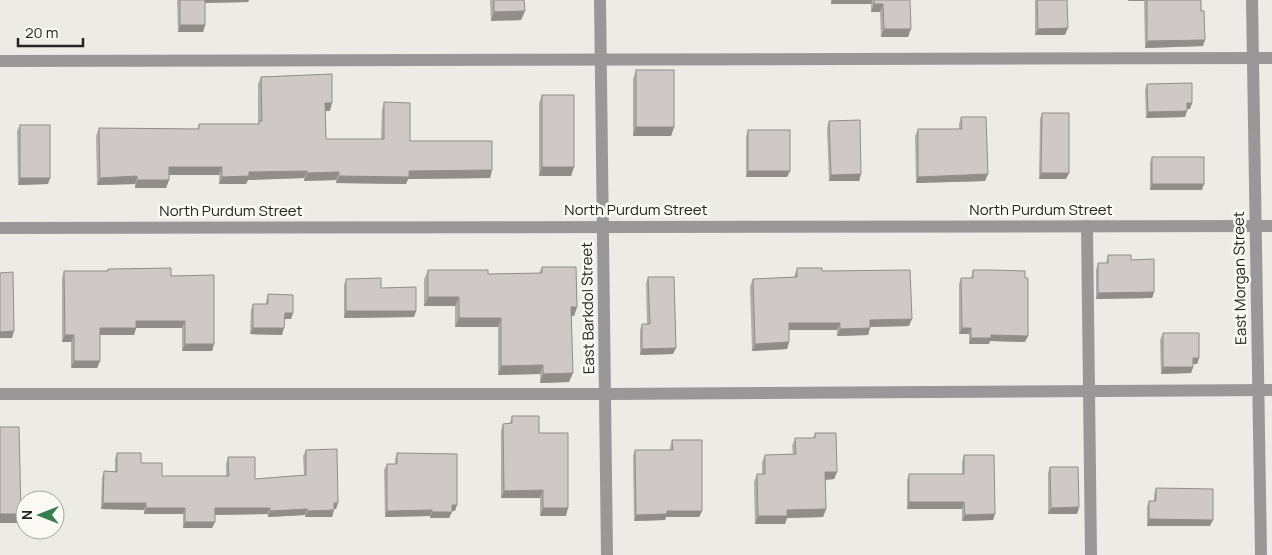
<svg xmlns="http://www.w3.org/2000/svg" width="1272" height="555" viewBox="0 0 1272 555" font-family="Manrope,sans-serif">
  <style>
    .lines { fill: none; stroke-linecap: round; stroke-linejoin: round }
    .service { stroke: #999798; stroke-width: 12 }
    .minor { stroke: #999798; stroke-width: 12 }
    .tertiary { stroke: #999798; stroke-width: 12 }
    .wall { fill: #b1adaa }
    .shaded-wall { fill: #908d8b }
    .building { fill: #cec9c6; stroke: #908d8b }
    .labels { text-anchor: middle; stroke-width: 5; stroke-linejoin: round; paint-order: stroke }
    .street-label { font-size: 15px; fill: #242422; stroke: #fbf9f4 }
  </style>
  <rect width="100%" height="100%" fill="#edebe6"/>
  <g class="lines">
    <!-- service -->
    <g class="service">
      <polyline points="0,61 1272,58"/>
      <polyline points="1087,226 1091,555"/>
      <polyline points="0,394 605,394 1272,390"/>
    </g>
    <!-- minor -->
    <g class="minor">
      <polyline points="600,0 607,555"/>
      <polyline points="0,228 1272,226"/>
    </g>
    <!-- tertiary -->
    <polyline class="tertiary" points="1252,0 1261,555"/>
  </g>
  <!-- wall -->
  <g class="wall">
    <polygon points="177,0 249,0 248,2 205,3 205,25 203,32 178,32"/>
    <polygon points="490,0 524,0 525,11 521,20 491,21"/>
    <polygon points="831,0 910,0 908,37 881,37 880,12 871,12 871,4 831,4"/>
    <polygon points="1035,0 1067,0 1065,35 1035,35"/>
    <polygon points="1128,0 1201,0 1203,46 1145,48 1144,1 1128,1"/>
    <polygon points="636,70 674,127 671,136 633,136 633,79"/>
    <polygon points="261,77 330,111 325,111 326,139 381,139 382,110 384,102 410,141 492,170 490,178 408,179 406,184 336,183 336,180 304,181 304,178 248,180 246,184 219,184 219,175 169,175 169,180 166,188 135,188 135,184 97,185 96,136 99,128 197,129 199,124 258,124 258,84"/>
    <polygon points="1147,84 1192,103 1190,109 1187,109 1185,117 1146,118 1145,90"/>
    <polygon points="542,95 574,167 571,176 539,176 539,103"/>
    <polygon points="1042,113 1069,173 1066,179 1039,179 1040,119"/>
    <polygon points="961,117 985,181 916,183 915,136 918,129 959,129 959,124"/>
    <polygon points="829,121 861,174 859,181 829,181 827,128"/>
    <polygon points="20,125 48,184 18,185 17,131"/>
    <polygon points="748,130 790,171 787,177 746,177 746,137"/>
    <polygon points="1152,157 1202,190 1150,190 1150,163"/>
    <polygon points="1108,255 1131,260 1154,292 1152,298 1096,299 1096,270 1098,263 1106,263"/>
    <polygon points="542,267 577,307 574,316 571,316 569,382 540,383 540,374 498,375 498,327 455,327 455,306 424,306 424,279 428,270 488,274 539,273"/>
    <polygon points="797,268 822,271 909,326 870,327 868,335 837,336 837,330 789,330 789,342 787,349 752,351 750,286 753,279 794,277"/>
    <polygon points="108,269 171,276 214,344 212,351 182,351 182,328 136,328 134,335 100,335 100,361 97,368 71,368 71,342 62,342 62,279 64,271 107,271"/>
    <polygon points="973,270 1025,342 990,341 989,344 969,344 969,334 959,334 959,284 961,278 971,278"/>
    <polygon points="648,277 673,354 640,355 640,330 642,324 647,324 646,284"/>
    <polygon points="346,279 381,288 416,311 414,317 344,318 344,285"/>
    <polygon points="268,294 293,313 291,319 284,319 282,335 250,334 251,310 253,304 266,304 266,301"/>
    <polygon points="1163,333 1199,358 1197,364 1193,364 1193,367 1191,373 1161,374 1160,340"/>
    <polygon points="512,416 539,433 566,516 540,516 540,498 501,498 501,431 503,424 510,423"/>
    <polygon points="815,433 837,472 834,479 825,480 826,509 823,517 787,518 785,524 755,524 754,482 757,474 762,474 762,462 765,455 793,454 792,446 795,438 813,438"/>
    <polygon points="672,440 702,511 699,517 666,517 665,520 634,521 633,456 635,450 670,450 670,447"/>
    <polygon points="306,450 336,509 334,509 332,517 305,517 305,515 268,517 267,514 215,515 215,522 212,528 183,528 183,514 144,514 144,510 101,509 102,478 104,471 115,471 115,459 117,453 141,463 162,476 226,476 226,464 228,457 255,479 304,475 303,456"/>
    <polygon points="397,453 455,511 452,511 449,518 430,518 430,516 385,517 384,470 387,464 395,464 395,459"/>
    <polygon points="964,455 995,514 993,520 962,521 962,509 907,509 907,480 909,474 962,474 962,462"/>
    <polygon points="1050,467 1079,507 1077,514 1048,514 1048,473"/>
    <polygon points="1156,488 1210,526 1147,526 1147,507 1149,501 1154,501 1154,495"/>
  </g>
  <!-- shaded-wall -->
  <g class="shaded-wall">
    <polygon points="203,0 249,0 248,2 202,3"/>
    <polygon points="832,0 872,0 871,4 831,4"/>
    <polygon points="1129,0 1145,0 1144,1 1128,1"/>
    <polygon points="874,4 883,4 880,12 871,12"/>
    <polygon points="525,11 521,20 491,21 494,12"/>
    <polygon points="180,25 205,25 203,32 178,32"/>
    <polygon points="1068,28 1065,35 1035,35 1038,29"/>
    <polygon points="884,29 911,29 908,37 881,37"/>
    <polygon points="1205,40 1203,46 1145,48 1147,41"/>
    <polygon points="325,103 332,103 330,111 322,111"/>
    <polygon points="1187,103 1192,103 1190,109 1184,109"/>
    <polygon points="1187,111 1185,117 1146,118 1148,112"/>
    <polygon points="636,127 674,127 671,136 633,136"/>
    <polygon points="169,167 222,167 219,175 166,175"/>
    <polygon points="542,167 574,167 571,176 539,176"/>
    <polygon points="492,170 490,178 408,179 406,184 336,183 339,176 409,171"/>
    <polygon points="307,171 304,178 248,180 246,184 219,184 222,177 249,172"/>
    <polygon points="748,171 790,171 787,177 746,177"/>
    <polygon points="339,172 336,180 304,181 307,173"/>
    <polygon points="1041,173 1069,173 1066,179 1039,179"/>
    <polygon points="861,174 859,181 829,181 831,175"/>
    <polygon points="988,174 985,181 916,183 918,177"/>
    <polygon points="137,176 135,184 97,185 100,178"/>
    <polygon points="20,178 50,178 48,184 18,185"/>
    <polygon points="137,180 169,180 166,188 135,188"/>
    <polygon points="1152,184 1204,184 1202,190 1150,190"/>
    <polygon points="1154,292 1152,298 1096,299 1098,293"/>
    <polygon points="428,297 459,297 455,306 424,306"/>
    <polygon points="571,307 577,307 574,316 568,316"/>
    <polygon points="346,311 416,311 414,317 344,318"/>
    <polygon points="285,313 293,313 291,319 282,319"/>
    <polygon points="459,318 501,318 498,327 455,327"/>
    <polygon points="912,319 909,326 868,327 870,320"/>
    <polygon points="136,321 185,321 182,328 136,328 134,335 97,335 100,328"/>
    <polygon points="789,323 840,323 837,330 786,330"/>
    <polygon points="253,328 284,328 282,335 250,334"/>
    <polygon points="870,328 868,335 837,336 840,329"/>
    <polygon points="962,328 971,328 969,334 959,334"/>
    <polygon points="14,331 12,338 0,338 0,332"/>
    <polygon points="65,335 74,335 71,342 62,342"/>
    <polygon points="991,335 1028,336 1025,342 990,341 989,344 969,344 971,338"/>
    <polygon points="789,342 787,349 752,351 755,344"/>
    <polygon points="185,344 214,344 212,351 182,351"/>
    <polygon points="676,348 673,354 640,355 642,349"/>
    <polygon points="1193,358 1199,358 1197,364 1190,364"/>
    <polygon points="74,361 100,361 97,368 71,368"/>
    <polygon points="543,365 540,374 498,375 501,366"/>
    <polygon points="1163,367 1193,367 1191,373 1161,374"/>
    <polygon points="573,373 569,382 540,383 543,374"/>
    <polygon points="825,472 837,472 834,479 822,480"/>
    <polygon points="543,490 540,498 501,498 504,491"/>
    <polygon points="909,502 964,502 962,509 907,509"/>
    <polygon points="103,503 146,503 144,510 101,509"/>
    <polygon points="334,503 338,503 336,509 331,509"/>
    <polygon points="452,505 457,505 455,511 449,511"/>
    <polygon points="1079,507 1077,514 1048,514 1051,508"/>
    <polygon points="146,508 185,508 183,514 144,514"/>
    <polygon points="215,508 270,508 267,514 212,515"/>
    <polygon points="543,508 568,508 566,516 540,516"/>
    <polygon points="307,509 305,515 268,517 270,511"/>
    <polygon points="826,509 823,517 787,518 785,524 755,524 758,516 787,510"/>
    <polygon points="334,510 332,517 305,517 308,511"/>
    <polygon points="432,510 430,516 385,517 387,511"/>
    <polygon points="667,511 702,511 699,517 666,517 665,520 634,521 636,515"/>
    <polygon points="432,512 452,512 449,518 430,518"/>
    <polygon points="0,514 21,514 17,523 0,523"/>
    <polygon points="995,514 993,520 962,521 965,515"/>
    <polygon points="1149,519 1213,520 1210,526 1147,526"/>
    <polygon points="185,522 215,522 212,528 183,528"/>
  </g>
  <!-- building -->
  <g class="building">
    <rect x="180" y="0" width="25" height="25"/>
    <polygon points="494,0 524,0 525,11 494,12"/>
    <polygon points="874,0 910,0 911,29 884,29 883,4 874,4"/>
    <polygon points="1037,0 1067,0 1068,28 1038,29"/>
    <polygon points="1147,0 1201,0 1201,11 1204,11 1205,40 1147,41"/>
    <rect x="636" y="70" width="38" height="57"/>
    <polygon points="332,74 332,103 325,103 326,139 384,139 384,102 410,103 410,141 492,141 492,170 409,171 409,177 339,176 339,172 307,173 307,171 249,172 249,176 222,177 222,167 169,167 169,180 137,180 137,176 100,178 99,128 199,129 199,124 259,124 259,121 262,121 261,77"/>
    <polygon points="1192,83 1192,103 1187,103 1187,111 1148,112 1147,84"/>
    <rect x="542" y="95" width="32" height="72"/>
    <polygon points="1042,113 1069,113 1069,173 1041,173"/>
    <polygon points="961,117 986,117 988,174 918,177 918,129 962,129"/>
    <polygon points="860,120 861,174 831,175 829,121"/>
    <rect x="20" y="125" width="30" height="53"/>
    <rect x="748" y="130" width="42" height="41"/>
    <rect x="1152" y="157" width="52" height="27"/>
    <polygon points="1108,255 1131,255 1131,260 1154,259 1154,292 1098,293 1098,263 1108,263"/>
    <polygon points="542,267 576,267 577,307 571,307 573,373 543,374 543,365 501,366 501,318 459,318 459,297 428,297 428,270 488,270 488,274 542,273"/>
    <polygon points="171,268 171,276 214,275 214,344 185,344 185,321 136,321 136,328 100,328 100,361 74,361 74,335 65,335 64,271 108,271 108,269"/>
    <polygon points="797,268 822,268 822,271 910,270 912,319 870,320 870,328 840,329 840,323 789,323 789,342 755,344 753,279 797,277"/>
    <polygon points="973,270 991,270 1025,271 1025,278 1028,278 1028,336 991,335 991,338 971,338 971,328 962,328 961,278 973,278"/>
    <polygon points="13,272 14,331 0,332 0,273"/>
    <polygon points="648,277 674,277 676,348 642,349 642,324 650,324"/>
    <polygon points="381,278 381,288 416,287 416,311 346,311 346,279"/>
    <polygon points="268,294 293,295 293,313 285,313 284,328 253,328 253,304 268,304"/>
    <polygon points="1163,333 1199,333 1199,358 1193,358 1193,367 1163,367"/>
    <polygon points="512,416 539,416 539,433 568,433 568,508 543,508 543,490 504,491 503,424 512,423"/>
    <polygon points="0,427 19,427 21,514 0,514"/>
    <polygon points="815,433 836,433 837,472 825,472 826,509 787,510 787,516 758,516 757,474 765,474 765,455 796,454 795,438 815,438"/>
    <polygon points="672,440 702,440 702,511 667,511 667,514 636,515 635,450 673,450"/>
    <polygon points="337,449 338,503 334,503 334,510 308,511 307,509 270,511 270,508 215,508 215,522 185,522 185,508 146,508 146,503 103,503 104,471 117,472 117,453 141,453 141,463 162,463 162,476 229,476 228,457 255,457 255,479 306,475 306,450"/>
    <polygon points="397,453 457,454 457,505 452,505 452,512 432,512 432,510 387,511 387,464 397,464"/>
    <polygon points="964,455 994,455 995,514 965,515 964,502 909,502 909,474 964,474"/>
    <polygon points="1050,467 1078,467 1079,507 1051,508"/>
    <polygon points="1156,488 1213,489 1213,520 1149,519 1149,501 1156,501"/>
  </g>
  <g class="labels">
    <!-- street labels -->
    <g class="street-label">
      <text x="636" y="215">North Purdum Street</text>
      <text x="1041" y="215">North Purdum Street</text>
      <text x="231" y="216">North Purdum Street</text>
      <text transform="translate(1240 278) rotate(-91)" y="5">East Morgan Street</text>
      <text transform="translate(588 308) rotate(-91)" y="5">East Barkdol Street</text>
    </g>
  </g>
  <!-- north arrow -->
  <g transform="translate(40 515) rotate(270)"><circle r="24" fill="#fbf9f4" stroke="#a5a4a0"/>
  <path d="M0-4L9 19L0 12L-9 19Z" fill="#347f4d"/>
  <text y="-8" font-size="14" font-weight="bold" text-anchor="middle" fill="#242422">N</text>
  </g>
  <!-- scale -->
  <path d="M18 38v8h65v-8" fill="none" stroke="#242422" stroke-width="2.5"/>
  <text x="25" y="38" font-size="15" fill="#242422" stroke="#fbf9f4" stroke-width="4" paint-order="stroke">20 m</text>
</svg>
